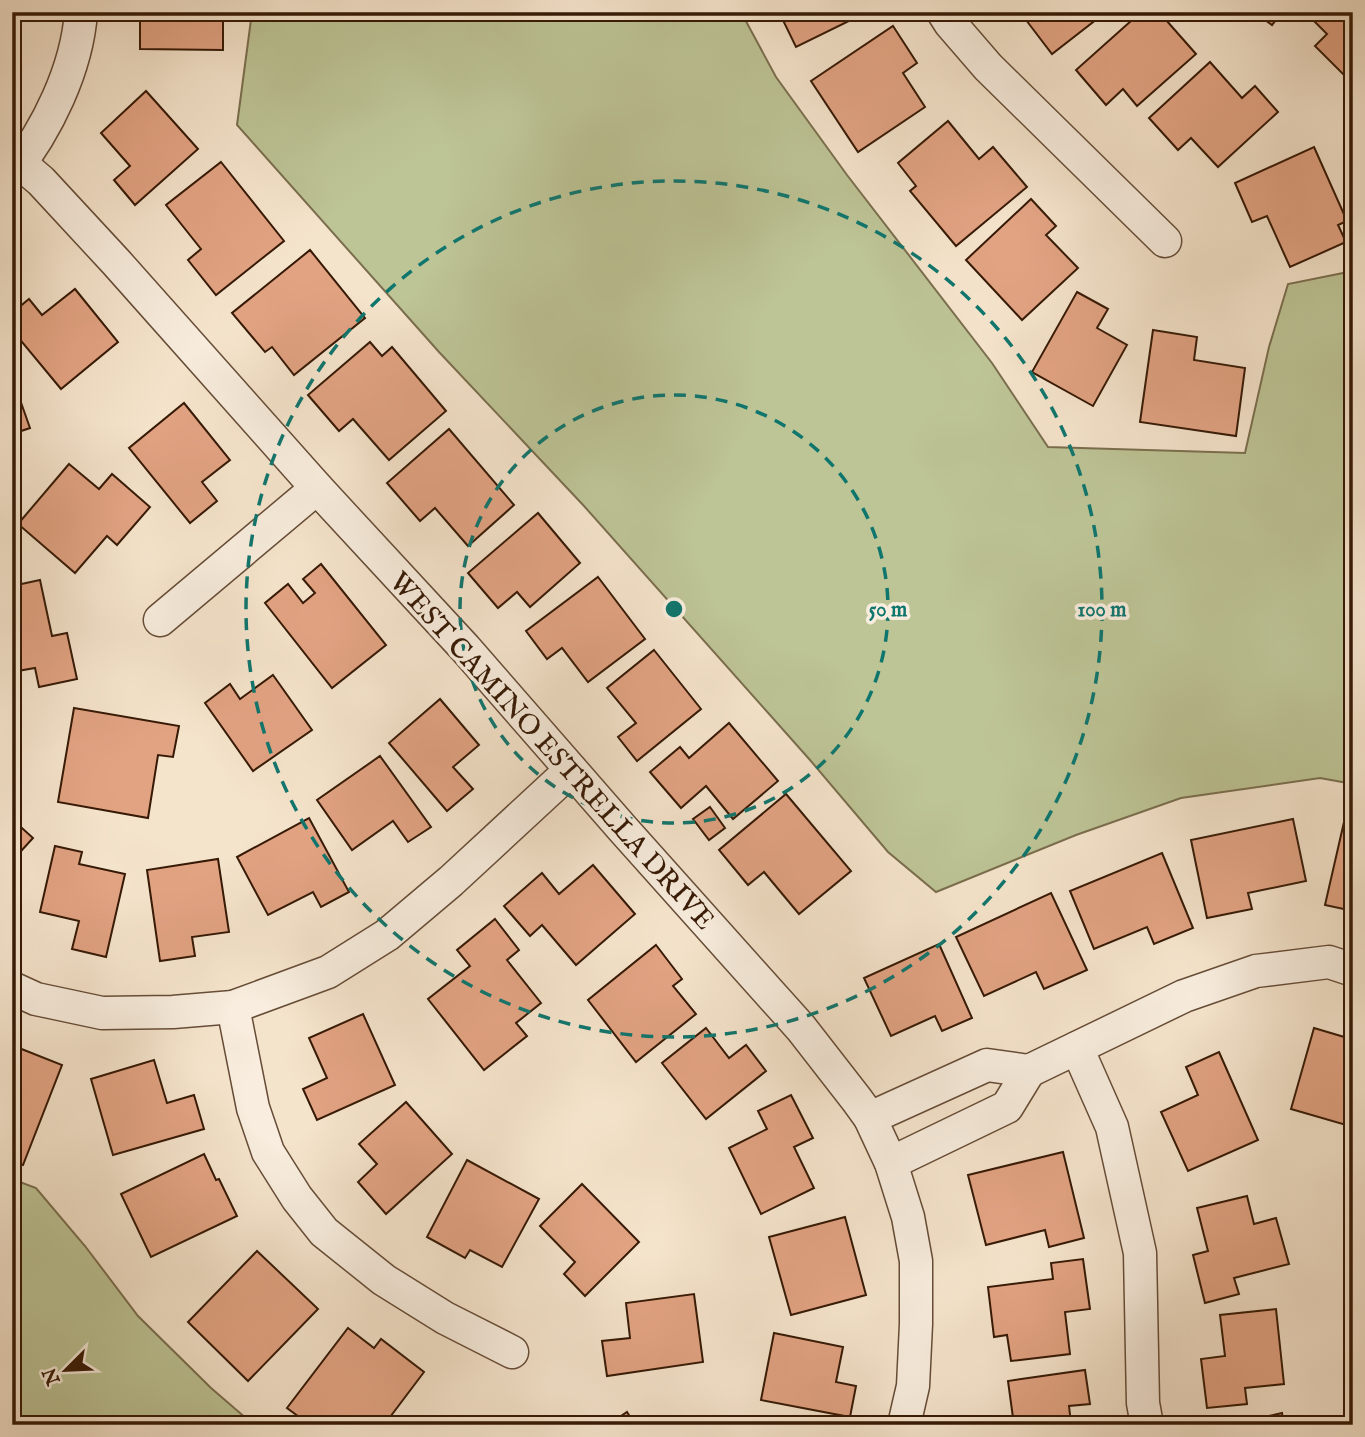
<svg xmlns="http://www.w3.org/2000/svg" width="1365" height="1437" viewBox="0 0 1365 1437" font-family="'IM FELL English',serif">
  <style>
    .green { fill: #bdc496; stroke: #7a6e4e; stroke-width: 2 }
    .building { fill: #e2a383; stroke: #361905; stroke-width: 2 }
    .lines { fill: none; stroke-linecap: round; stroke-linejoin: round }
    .minor-casing { stroke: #664c37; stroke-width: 35 }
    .minor { stroke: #f8edde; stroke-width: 32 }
    .ring { fill: none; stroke: #0f766e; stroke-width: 3.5; stroke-dasharray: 12 9 }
    .labels { text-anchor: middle; stroke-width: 7; stroke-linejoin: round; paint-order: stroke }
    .street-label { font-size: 28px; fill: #361905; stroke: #f8edde }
    .centre { fill: #0f766e; stroke: #f8edde; stroke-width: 3.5 }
    .ring-label { font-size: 21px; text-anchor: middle; font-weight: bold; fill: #0f766e; stroke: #f8edde; stroke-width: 7; stroke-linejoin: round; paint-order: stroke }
  </style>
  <rect width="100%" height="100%" fill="#f5e4cc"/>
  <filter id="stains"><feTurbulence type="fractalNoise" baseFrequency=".00286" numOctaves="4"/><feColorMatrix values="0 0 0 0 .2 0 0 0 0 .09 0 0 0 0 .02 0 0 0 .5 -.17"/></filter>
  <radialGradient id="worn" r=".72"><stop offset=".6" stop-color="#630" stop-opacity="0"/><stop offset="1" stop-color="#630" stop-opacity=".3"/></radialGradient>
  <!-- green -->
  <g class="green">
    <polygon points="252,12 741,12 776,77 847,175 992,363 1048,447 1245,453 1269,347 1288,284 1353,271 1353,784 1320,778 1181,798 1076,835 936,892 888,852 810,760 584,506 439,352 237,125"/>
    <polygon points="12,1179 36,1188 85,1246 138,1316 211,1388 254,1425 12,1425"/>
  </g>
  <!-- building -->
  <g class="building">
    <polygon points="140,12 223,12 223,50 140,49"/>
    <polygon points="779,12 850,12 853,19 796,47"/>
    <polygon points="1035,12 1106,12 1052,54 1026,20"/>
    <polygon points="1141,12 1159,12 1196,54 1137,106 1123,89 1106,105 1076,70"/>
    <polygon points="1254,12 1282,12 1272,25"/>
    <polygon points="1305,12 1353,12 1353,71 1346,77 1315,46 1327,34"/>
    <polygon points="893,26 917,63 903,73 925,107 858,152 811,81"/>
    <polygon points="1210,62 1242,98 1255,86 1278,112 1218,167 1191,138 1178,150 1149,118"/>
    <polygon points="146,91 198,149 135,205 114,180 130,166 101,133"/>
    <polygon points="948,121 979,159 993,147 1027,187 956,246 910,191 916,186 898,163"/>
    <polygon points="1314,147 1347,221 1338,225 1346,242 1290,267 1267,216 1252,222 1235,183"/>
    <polygon points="221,162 284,241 216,295 188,260 201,249 166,205"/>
    <polygon points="1031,199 1056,226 1046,235 1078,268 1022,320 966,260"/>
    <polygon points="310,250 365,318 294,375 272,347 265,352 232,313"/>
    <polygon points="75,289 118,342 61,389 12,330 12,313 29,299 42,315"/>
    <polygon points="1077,292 1108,309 1097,328 1127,345 1093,406 1032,372"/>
    <polygon points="1153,330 1197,337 1194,360 1245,368 1236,436 1140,422"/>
    <polygon points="370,342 382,356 392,347 446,411 389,460 353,419 339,431 308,395"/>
    <polygon points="12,377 30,428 12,434"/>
    <polygon points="184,403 230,460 202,482 217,501 190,523 129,448"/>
    <polygon points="449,429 514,505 468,546 435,508 420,521 387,483"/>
    <polygon points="69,464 99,489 112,474 150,507 117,545 107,536 75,573 18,524"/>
    <polygon points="538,513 580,563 530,607 517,592 498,608 468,573"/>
    <polygon points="321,564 386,645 332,688 265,603 288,584 303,603 315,593 303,579"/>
    <polygon points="598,577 645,639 588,682 562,648 547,659 526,631"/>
    <polygon points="40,580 52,636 67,633 77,679 39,687 35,668 12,672 12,586"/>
    <polygon points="654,650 701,709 637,761 618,737 636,723 607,688"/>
    <polygon points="273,675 312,730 253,771 205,703 230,684 240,699"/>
    <polygon points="440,699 479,745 453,767 473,789 447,811 389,743"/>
    <polygon points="74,708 179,726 173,757 158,755 148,818 58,802"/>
    <polygon points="729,723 778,781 733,819 706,786 681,808 650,772 680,747 689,758"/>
    <polygon points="380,756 431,827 408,842 393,821 352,850 317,800"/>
    <polygon points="786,794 851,871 799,914 764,872 748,885 719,850"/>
    <polygon points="710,807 725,828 709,840 693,819"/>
    <polygon points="309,818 349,892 321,907 313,892 268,915 237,857"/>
    <polygon points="12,819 33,838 12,861"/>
    <polygon points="1293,819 1306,881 1248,893 1252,909 1207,918 1191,840"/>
    <polygon points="1344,822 1353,824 1353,911 1325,905"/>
    <polygon points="55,846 82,852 79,864 125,874 106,957 72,949 79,921 40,912"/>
    <polygon points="1162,853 1193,928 1154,944 1147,927 1094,949 1070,891"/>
    <polygon points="218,859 229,932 192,937 195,956 160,961 147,870"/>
    <polygon points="593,865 635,914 576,965 542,925 530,936 504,906 542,873 559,894"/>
    <polygon points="1051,893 1087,970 1044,989 1036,972 984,996 956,937"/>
    <polygon points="495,919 519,950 507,960 541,1003 516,1023 527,1036 484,1070 428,999 470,966 457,950"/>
    <polygon points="939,944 972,1018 942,1031 935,1016 891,1036 864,978"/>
    <polygon points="656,945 682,979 673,986 696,1014 636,1062 588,1000"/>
    <polygon points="363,1014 395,1085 317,1120 303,1089 327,1078 309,1038"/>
    <polygon points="706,1028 729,1058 746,1045 766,1071 706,1119 662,1063"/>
    <polygon points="1314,1028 1351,1039 1345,1062 1353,1064 1353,1127 1291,1109"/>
    <polygon points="14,1046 62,1065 23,1165 12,1161 12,1051"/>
    <polygon points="1219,1052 1258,1140 1188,1171 1161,1112 1198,1095 1186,1067"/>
    <polygon points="154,1060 167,1103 194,1095 204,1129 113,1155 91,1079"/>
    <polygon points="791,1095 813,1138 794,1147 814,1188 761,1214 729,1148 767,1129 758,1111"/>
    <polygon points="406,1102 452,1154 386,1214 358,1182 377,1164 359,1144"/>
    <polygon points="1063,1152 1084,1238 1049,1247 1045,1230 986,1245 968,1175"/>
    <polygon points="204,1154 216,1180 219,1179 237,1216 151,1257 121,1194"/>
    <polygon points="467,1160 539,1199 502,1267 470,1250 465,1258 427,1237"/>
    <polygon points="582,1184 639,1242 585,1296 564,1274 575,1262 540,1226"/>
    <polygon points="1247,1196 1254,1224 1276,1218 1289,1264 1234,1278 1239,1294 1205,1303 1193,1255 1208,1251 1197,1208"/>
    <polygon points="845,1217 866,1295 791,1315 769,1237"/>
    <polygon points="257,1251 318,1309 248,1381 188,1322"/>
    <polygon points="1083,1259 1090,1309 1065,1312 1070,1354 1011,1361 1007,1335 994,1337 988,1287 1053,1279 1051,1263"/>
    <polygon points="694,1294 703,1362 607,1376 602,1341 630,1338 626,1303"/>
    <polygon points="1276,1309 1284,1384 1245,1388 1247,1404 1207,1408 1201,1359 1225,1356 1220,1315"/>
    <polygon points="348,1328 374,1348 381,1339 424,1372 384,1425 310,1425 287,1408"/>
    <polygon points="774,1333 843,1347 836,1382 856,1386 850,1417 761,1400"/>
    <polygon points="1085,1370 1090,1404 1069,1406 1071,1423 1092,1420 1093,1425 1014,1425 1008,1381"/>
    <polygon points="627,1412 635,1425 608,1425"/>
    <polygon points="1282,1413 1284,1425 1230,1425"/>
  </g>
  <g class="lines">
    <!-- minor casing -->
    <g class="minor-casing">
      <g id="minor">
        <polyline points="943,12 950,23 988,67 1165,241"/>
        <polyline points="12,160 21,164 41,181 116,262 317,488 465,648 622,828 801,1028 857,1100 870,1118 891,1163 908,1217 916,1261 916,1324 913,1386 904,1425"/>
        <path d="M12 174C47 130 77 69 81 12"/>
        <polyline points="160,620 317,488"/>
        <polyline points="12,988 36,999 102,1013 173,1012 233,1007 328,972 387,935 451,881 571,770"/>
        <polyline points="233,1007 253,1108 268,1152 297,1198 324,1232 384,1280 445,1318 512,1352"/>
        <polyline points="1077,1048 1112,1127 1140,1253 1143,1403 1147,1425"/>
        <polyline points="870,1118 987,1065 1029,1071 1184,996 1256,971 1329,962 1353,970"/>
        <polyline points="891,1163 1007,1107 1029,1071"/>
      </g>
    </g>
    <!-- minor -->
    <use href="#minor" class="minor"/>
  </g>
  <!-- distance rings -->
  <g class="ring">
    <circle cx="674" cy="609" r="214"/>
    <circle cx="674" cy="609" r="428"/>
  </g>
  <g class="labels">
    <!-- street labels -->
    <g class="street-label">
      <text transform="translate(553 750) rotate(48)" y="10">WEST CAMINO ESTRELLA DRIVE</text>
    </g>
  </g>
  <circle cx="674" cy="609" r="10" class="centre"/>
  <g class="ring-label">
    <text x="888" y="616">50 m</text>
    <text x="1102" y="616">100 m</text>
  </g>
  <!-- margin -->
  <rect width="1365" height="1437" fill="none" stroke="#f5e4cc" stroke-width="42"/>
  <rect x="14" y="14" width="1337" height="1409" fill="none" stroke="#361905" stroke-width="3.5"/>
  <rect x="21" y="21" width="1323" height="1395" fill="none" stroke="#361905" stroke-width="2"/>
  <!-- north arrow -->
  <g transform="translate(66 1370) rotate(246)" stroke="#f8edde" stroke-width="5" paint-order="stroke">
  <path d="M0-5L12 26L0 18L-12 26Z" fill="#361905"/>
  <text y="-10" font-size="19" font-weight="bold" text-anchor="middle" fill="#361905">N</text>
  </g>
  <rect width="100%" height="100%" filter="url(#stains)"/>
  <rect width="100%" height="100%" fill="url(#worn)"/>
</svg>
